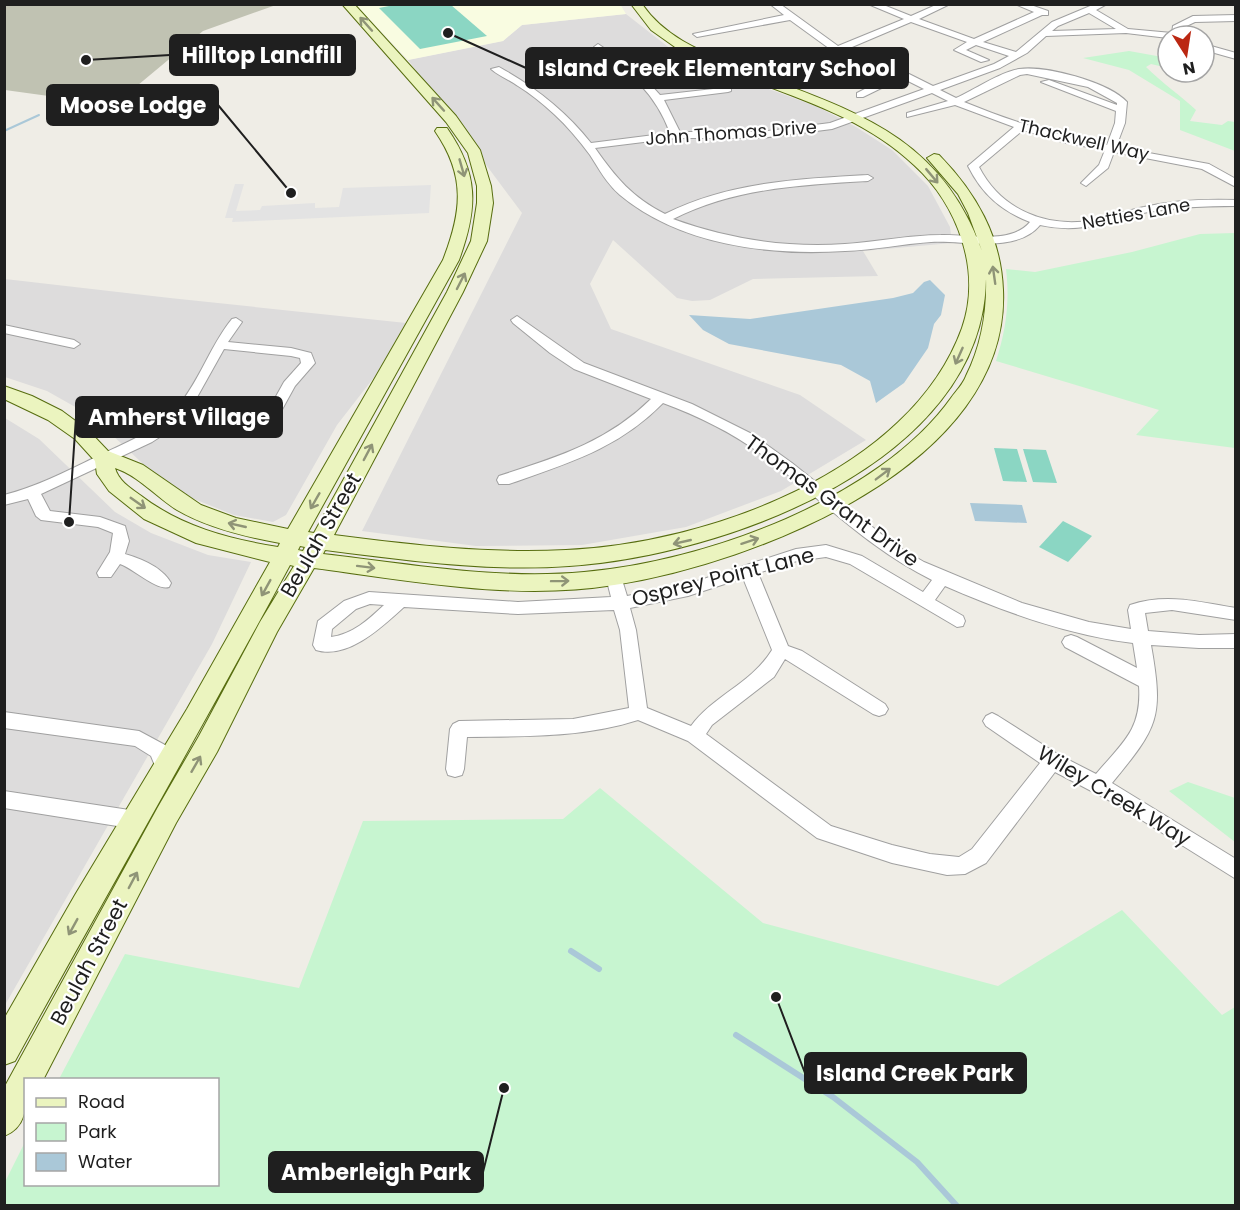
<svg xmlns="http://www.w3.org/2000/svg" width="1240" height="1210" viewBox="0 0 1240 1210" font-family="Poppins,sans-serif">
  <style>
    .residential { fill: #dddcdc }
    .education { fill: #f9fce1 }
    .construction { fill: #c0c2b2 }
    .park { fill: #c7f5d0 }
    .pitch { fill: #8bd6c3 }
    .parking { fill: #e3e3e3 }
    .water { fill: #aac8d8 }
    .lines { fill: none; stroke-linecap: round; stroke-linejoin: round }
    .stream-far1 { stroke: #aac8d8; stroke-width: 2 }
    .stream { stroke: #aac8d8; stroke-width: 6 }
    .street-casing { stroke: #a0a0a0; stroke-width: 2 }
    .secondary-casing { stroke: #576d0f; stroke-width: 2 }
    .street { fill: #fff; fill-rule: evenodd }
    .secondary { fill: #ebf4bf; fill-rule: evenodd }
    .oneway { stroke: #8f9477 }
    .labels { text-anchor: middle; stroke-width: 4.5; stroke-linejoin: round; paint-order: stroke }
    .far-street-label { font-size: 18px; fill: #1f1f1f; stroke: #fff }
    .street-label { font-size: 21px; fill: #1f1f1f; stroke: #fff }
    .leader { fill: none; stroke: #1f1f1f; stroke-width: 2 }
    .callout-dot { fill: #1f1f1f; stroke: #fff; stroke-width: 2 }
    .callout { fill: #1f1f1f; stroke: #1f1f1f; stroke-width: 2 }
    .callout-label { font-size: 22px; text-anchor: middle; font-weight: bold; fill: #fff }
  </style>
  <rect width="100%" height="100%" fill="#efede6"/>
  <!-- residential -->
  <g class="residential">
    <polygon points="626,14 672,50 711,68 818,107 856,127 892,150 928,186 950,227 952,243 863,251 878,276 753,279 710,300 692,301 677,298 613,240 590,284 611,329 800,395 866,440 781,491 686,527 582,545 476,546 362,531 522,213 408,60 503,41 522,25"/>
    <polygon points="5,279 170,298 406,323 375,376 337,425 286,515 273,522 234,515 189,497 157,477 93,417 47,391 5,377"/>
    <polygon points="5,418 39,439 115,512 151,533 208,555 251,562 212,644 5,1005"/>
  </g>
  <!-- education -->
  <polygon class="education" points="620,4 626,14 522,25 503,41 408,60 356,5"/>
  <!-- construction -->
  <polygon class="construction" points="5,4 276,4 276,5 203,31 114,105 5,90"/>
  <!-- park -->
  <g class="park">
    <path d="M1129 51 1168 58V68L1151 64 1146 67C1162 83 1180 95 1196 110L1190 121 1222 125 1228 121 1235 122V151L1180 130V101L1129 70 1083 58Z"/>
    <path d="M1235 233V448L1136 435 1159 410 996 361C1006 330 1010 302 1006 269L1035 272 1132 252 1200 234Z"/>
    <polygon points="1188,782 1235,798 1235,842 1169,791"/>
    <polygon points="600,788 763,923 998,986 1122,910 1222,1015 1235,1007 1235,1205 5,1205 5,1182 25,1142 26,1184 218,1184 218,1080 59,1079 125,954 299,988 363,821 563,819"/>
  </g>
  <!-- pitch -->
  <g class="pitch">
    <polygon points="394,5 451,5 487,36 420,49 379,8"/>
    <polygon points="994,448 1017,449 1027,482 1003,481"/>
    <polygon points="1023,449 1046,450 1057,483 1033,482"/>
    <polygon points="1063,521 1092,536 1068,562 1039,547"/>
  </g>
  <!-- parking -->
  <polygon class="parking" points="235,184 244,184 236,211 260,210 262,206 315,203 315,208 339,207 343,188 431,185 429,213 232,222 233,218 225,218"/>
  <!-- water -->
  <g class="water">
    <polygon points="930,280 945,295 941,315 934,324 928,348 904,383 876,403 870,381 841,365 729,344 703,330 689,315 750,319 893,298 913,293 924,282"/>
    <polygon points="970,503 1022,505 1027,523 975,521"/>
  </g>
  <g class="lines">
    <!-- stream-far1 -->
    <polyline class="stream-far1" points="4,131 39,115"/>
    <!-- stream -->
    <g class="stream">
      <polyline points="571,951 599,969"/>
      <polyline points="736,1035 833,1097 917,1162 957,1206"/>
    </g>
    <!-- street casing -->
    <g class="street-casing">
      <g id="street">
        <path d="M770 4H780L838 46 904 19 868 4H881L911 16 938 4H950L919 19 974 39 1034 12 1015 4H1028L1048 11V15H1042L983 42 1016 52 1052 22 1095 4H1107L1096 10 1128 29 1172 33 1173 26 1193 16 1236 15V21L1195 22 1180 29 1182 36 1168 38 1126 33 1046 36 1027 53 1000 68 940 90 956 98C974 90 1000 72 1019 69 1045 65 1109 82 1127 102L1125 123 1116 147 1209 164 1236 179V187L1202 169 1114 152 1108 168 1086 186 1081 183 1099 165 1105 150 1066 143 1023 130 979 167C1001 210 1047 229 1095 220 1112 217 1127 210 1144 207 1174 200 1205 199 1236 200V206C1205 206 1174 207 1143 213 1105 222 1081 234 1040 225 1016 254 964 240 931 242 902 244 874 250 845 251 769 256 680 245 620 195 607 184 599 169 590 155 579 140 567 126 554 114 543 104 531 94 518 86 510 80 499 76 491 69L499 67C535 87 565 110 591 143L670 133C656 94 629 70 595 49L594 47 598 44 639 72 660 95 731 87V91L728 92 664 100 680 132H761L830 123 924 89 902 78 863 97H857V93L894 74 837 53 785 75H779V71L830 49 790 20 697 37 693 34 784 15ZM1089 13 1116 29 1052 31 1058 26ZM911 22 967 42 954 50 981 62 989 60 966 50 976 45 1009 56 994 64 933 86 905 72 845 50ZM1027 74 1088 87 1117 103V105L1049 80 1041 82 1116 111 1115 123 1107 145C1058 136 1010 121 964 102L1020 75ZM932 93 948 101 907 113V117L955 105 1014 127 968 166C982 194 1001 211 1030 222 1011 245 967 234 941 235 909 235 877 242 845 244 786 248 728 239 673 219 735 188 800 185 868 181L873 178 868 175C797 179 729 182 665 214 632 197 616 178 595 148L676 138H761L832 129Z"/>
        <polygon points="1204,44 1236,53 1236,59 1204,50"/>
        <path d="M517 316 584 363 692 404 750 433 792 463 895 545 924 562 1022 603 1089 622 1131 629 1128 610 1130 605C1166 593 1199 602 1236 608V620L1172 610 1145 613 1148 631 1199 635 1236 634V648H1199L1151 645C1164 718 1158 727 1112 783L1236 859V879L1116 804 1055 772 986 863 965 874 947 875 892 863 817 838 688 741 638 720C582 738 526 736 467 737L464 769 462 775 455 777 448 775 446 769 450 729 453 724 459 721 573 719 629 708 620 630 614 610 518 614 404 607C383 626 348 660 316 650L313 645 318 621 344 601 369 592 518 602 611 597 606 577 608 573H620L627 596 688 584 796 549 826 545 862 556 923 592 932 580C865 547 820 497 761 454 731 432 698 416 663 403 618 449 568 463 509 484H499L497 480 499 476C557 457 606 443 651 399L574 369 550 353 513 323 511 320ZM826 557 850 564 957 627 963 626 965 621 963 616 935 600 945 586C1005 612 1068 635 1133 643L1137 668 1077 637 1071 635 1065 637 1062 642 1065 647 1139 686C1142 730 1122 743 1096 774L1059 755 998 716 992 713 986 716 983 721 986 726 1040 763 972 849 959 857 930 854 892 845 831 826 706 734 712 725 774 677 785 659 873 714 879 716 885 714 888 709 885 704 802 651 788 646 758 573 797 561ZM743 578 772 650C751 684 714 695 691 726L647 708 636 630 630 608 688 596ZM370 604 384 605C368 620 353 634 331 637L332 629 356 609Z"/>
        <path d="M236 318 242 322 228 342 291 348 311 353 315 363 295 386 279 415 254 424 184 417 172 429 152 442 41 494 50 511 100 517 125 526 129 541 125 554C142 559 162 567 171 583L169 587C157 591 134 569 120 564L111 577H99L97 573 110 552 113 533 98 527 41 520 36 516 28 499 4 505V495C36 487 65 472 94 458 124 443 157 432 179 405 201 378 210 346 232 319ZM224 349 291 356 300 358 301 363 284 382 269 409 253 414 191 408Z"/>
        <polygon points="4,325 74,340 80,344 74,348 4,333"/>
        <polygon points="4,712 139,731 165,745 174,767 172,773 165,775 158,773 151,756 135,746 4,728"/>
        <polygon points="4,791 136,811 143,814 146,820 143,826 136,829 4,808"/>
      </g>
    </g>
    <!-- secondary casing -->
    <g class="secondary-casing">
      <path id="secondary" d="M342 4H354L456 116 480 150 491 186 493 203 487 241 463 292 334 535C411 545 488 554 566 550 706 544 910 472 962 328 982 271 958 205 914 165 848 102 753 89 675 47L651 30 631 4H642C664 36 698 50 732 64 840 108 938 127 982 251L968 213 958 194 927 158 934 154 939 155C976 193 1001 236 1003 290 1011 465 755 563 614 585 515 601 412 581 314 568L277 632 217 752 176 823 43 1080H26C26 1102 29 1126 4 1136V1088L158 807 199 736 260 622 294 566 290 565C200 732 106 895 15 1061L4 1065V1019L75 895 187 709 270 562 196 543 144 519 109 491 97 474 95 461 75 439 48 420 4 399V386L32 396 62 411 89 431 108 451 143 465 201 505 236 518 288 529 443 260C462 211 466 176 435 131L437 128H447C479 174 478 208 459 260L308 532 314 533 447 292 471 241 477 203V186L468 153 446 122ZM986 279C987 312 981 346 966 376 963 384 956 391 951 398 879 499 704 562 584 572 497 580 409 564 323 554L325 550C406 560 488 572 569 566 721 556 983 464 986 279ZM115 468C139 476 156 497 177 510 208 528 246 537 280 543L278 547C228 539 180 526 140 495 130 488 118 480 115 468ZM300 546 305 547 303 551 298 550Z"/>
    </g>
    <!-- street -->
    <use href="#street" class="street"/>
    <!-- secondary -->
    <use href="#secondary" class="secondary"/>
  </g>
  <!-- one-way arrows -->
  <defs><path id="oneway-shaft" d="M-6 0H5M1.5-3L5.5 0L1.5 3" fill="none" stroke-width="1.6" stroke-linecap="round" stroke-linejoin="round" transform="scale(1.5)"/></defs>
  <g class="oneway">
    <use href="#oneway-shaft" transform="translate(366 24) rotate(-132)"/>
    <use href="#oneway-shaft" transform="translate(438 104) rotate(-132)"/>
    <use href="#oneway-shaft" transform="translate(462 168) rotate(74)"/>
    <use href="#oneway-shaft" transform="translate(932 176) rotate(50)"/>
    <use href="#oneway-shaft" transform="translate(994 275) rotate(-98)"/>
    <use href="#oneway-shaft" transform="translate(461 281) rotate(-63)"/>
    <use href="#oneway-shaft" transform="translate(959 356) rotate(114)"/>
    <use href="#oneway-shaft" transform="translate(368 452) rotate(-62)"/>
    <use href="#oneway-shaft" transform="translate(883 474) rotate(-37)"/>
    <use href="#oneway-shaft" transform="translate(315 501) rotate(120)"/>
    <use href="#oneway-shaft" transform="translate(138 503) rotate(35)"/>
    <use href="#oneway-shaft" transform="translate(237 525) rotate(-167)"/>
    <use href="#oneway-shaft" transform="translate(750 541) rotate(-18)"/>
    <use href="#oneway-shaft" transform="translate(682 542) rotate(167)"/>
    <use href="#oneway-shaft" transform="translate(366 567) rotate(7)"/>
    <use href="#oneway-shaft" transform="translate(560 581) rotate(-1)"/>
    <use href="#oneway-shaft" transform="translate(266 588) rotate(119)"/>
    <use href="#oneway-shaft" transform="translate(196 764) rotate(-60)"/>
    <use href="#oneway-shaft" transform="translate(133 880) rotate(-62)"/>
    <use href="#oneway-shaft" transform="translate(73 927) rotate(119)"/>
  </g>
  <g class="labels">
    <!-- far-street labels -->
    <g class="far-street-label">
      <text transform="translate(731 133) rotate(-4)" y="6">John Thomas Drive</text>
      <text transform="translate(1084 140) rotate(13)" y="6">Thackwell Way</text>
      <text transform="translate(1136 214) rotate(-10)" y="6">Netties Lane</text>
    </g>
    <!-- street labels -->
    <g class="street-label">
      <text transform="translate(832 501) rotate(36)" y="7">Thomas Grant Drive</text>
      <text transform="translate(321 535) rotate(-60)" y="7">Beulah Street</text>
      <text transform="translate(723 577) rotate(-14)" y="7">Osprey Point Lane</text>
      <text transform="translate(1114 796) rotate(31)" y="7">Wiley Creek Way</text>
      <text transform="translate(89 962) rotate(-62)" y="7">Beulah Street</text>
    </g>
  </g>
  <!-- callouts -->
  <path class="leader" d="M86 60L170 55M448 33L526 68M291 193L218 105M69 522L76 417M776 997L805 1073M504 1088L483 1172"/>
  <g class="callout-dot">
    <circle cx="86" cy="60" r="6"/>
    <circle cx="448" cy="33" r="6"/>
    <circle cx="291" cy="193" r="6"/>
    <circle cx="69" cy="522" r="6"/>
    <circle cx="776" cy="997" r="6"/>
    <circle cx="504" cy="1088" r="6"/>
  </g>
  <g class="callout">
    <rect x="170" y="35" width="185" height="40" rx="6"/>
    <rect x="526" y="48" width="382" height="40" rx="6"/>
    <rect x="47" y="85" width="171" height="40" rx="6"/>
    <rect x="76" y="397" width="206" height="40" rx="6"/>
    <rect x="805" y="1053" width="221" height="40" rx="6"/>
    <rect x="269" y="1152" width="214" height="40" rx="6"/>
  </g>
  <g class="callout-label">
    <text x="262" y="63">Hilltop Landfill</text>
    <text x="717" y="76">Island Creek Elementary School</text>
    <text x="133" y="113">Moose Lodge</text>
    <text x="179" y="425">Amherst Village</text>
    <text x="915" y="1081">Island Creek Park</text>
    <text x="376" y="1180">Amberleigh Park</text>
  </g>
  <!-- border -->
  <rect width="1240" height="1210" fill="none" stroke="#1f1f1f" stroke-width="12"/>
  <!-- legend -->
  <rect x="24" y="1078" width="195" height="108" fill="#ffffff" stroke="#a5a5a5" stroke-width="1.5"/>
  <rect x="36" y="1098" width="30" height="9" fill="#ebf4bf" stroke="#a5a5a5" stroke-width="1.5"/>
  <text x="78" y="1108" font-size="18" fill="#1f1f1f">Road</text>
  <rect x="36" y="1123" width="30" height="18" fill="#c7f5d0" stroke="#a5a5a5" stroke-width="1.5"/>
  <text x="78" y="1138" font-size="18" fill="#1f1f1f">Park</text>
  <rect x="36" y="1153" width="30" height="18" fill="#aac8d8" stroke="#a5a5a5" stroke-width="1.5"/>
  <text x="78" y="1168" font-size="18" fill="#1f1f1f">Water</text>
  <!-- north arrow -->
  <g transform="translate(1186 54) rotate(168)"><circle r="28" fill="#ffffff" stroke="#a5a5a5" stroke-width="1.5"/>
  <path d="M0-4.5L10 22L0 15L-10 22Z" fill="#bb2712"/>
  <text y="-9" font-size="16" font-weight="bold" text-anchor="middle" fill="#1f1f1f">N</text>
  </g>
</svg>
